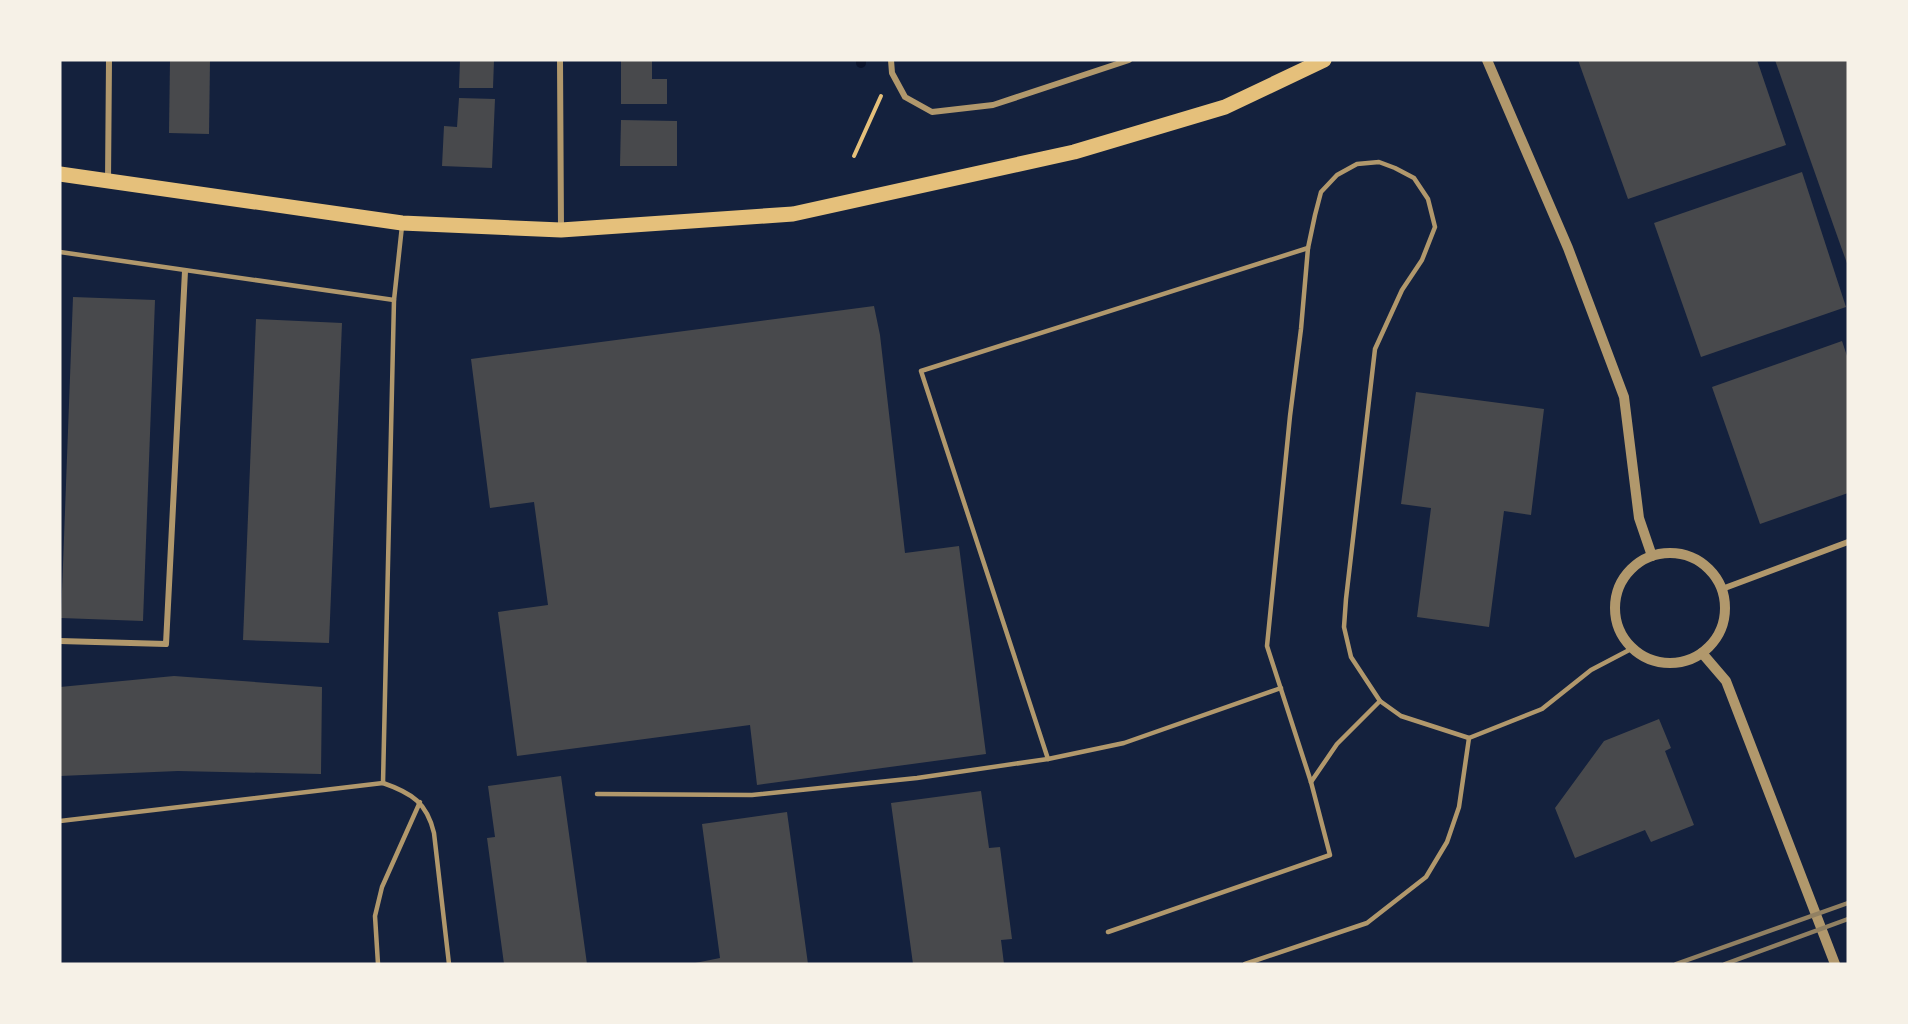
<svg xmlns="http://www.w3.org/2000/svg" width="1908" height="1024" viewBox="0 0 1908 1024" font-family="Poppins,sans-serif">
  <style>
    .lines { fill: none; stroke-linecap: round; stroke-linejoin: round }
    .stream { stroke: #0b132b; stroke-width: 10 }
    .building { fill: #48494c }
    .path { stroke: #e5c07b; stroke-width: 4 }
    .service { stroke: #b1986c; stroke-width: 4.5 }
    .minor { stroke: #b1986c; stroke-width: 6 }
    .tertiary { stroke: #b1986c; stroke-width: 10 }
    .primary { stroke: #e5c07b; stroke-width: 15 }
    .rail { stroke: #918062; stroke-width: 4.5 }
  </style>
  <rect width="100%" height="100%" fill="#14213d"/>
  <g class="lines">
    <!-- stream -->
    <polyline class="stream" points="861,60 861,63"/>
  </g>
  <!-- building -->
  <g class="building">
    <polygon points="170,60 210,60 209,134 169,133"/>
    <polygon points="460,60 494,60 493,88 459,88"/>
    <polygon points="621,60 652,60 652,79 667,79 667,104 621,104"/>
    <polygon points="1578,60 1757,60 1786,145 1628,199"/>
    <polygon points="1775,60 1848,60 1848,266 1839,241"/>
    <polygon points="459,98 495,99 492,168 442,166 444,126 457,127"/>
    <polygon points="621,120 677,121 677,166 620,166"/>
    <polygon points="1802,172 1846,307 1701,357 1654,223"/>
    <polygon points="73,297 155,300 143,621 61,618"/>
    <polygon points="874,306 880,335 905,553 959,546 986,754 757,785 750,725 517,756 498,612 548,605 534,502 490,508 471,359"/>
    <polygon points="256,319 342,323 329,643 243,640"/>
    <polygon points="1842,341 1848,359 1848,493 1760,524 1712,387"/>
    <polygon points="1416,392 1544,409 1531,515 1504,511 1489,627 1417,617 1431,508 1401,504"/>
    <polygon points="174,676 322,687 321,774 178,771 60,776 60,687"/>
    <polygon points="1659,719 1671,748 1665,751 1694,825 1651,842 1645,830 1575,858 1555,808 1604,741"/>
    <polygon points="561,776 587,964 504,964 487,838 495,837 488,786"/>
    <polygon points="981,791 989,848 1000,847 1012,939 1001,940 1004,964 913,964 891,803"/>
    <polygon points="787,812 808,964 690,964 720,958 702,824"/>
  </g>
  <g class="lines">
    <!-- path -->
    <polyline class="path" points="854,156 881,96"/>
    <!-- service -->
    <g class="service">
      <polyline points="60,252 394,300"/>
      <polyline points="1048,759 921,371 1308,248"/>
      <polyline points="1311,782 1337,744 1380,701"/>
      <polyline points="383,783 394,300 402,226"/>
      <polyline points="597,794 752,795 917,778 1048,759 1124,743 1281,688"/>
      <path d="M60 821 383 783C412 793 427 803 434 833L449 964"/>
      <polyline points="1108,932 1330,855 1311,782 1267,646 1290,416 1301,329 1308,248 1315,215 1321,192 1337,175 1357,164 1379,162 1395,168 1414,178 1428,199 1435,227 1422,260 1402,290 1375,349 1346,599 1344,627 1351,657 1380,701 1401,716 1469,738 1542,709 1591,670 1633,648"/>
      <polyline points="378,964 375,916 382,887 420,802"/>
      <polyline points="1245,964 1367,923 1426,877 1447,842 1459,807 1469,738"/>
    </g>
    <!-- minor -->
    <g class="minor">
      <polyline points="560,60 561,230"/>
      <polyline points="891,60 892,73 905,97 932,112 993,105 1129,60"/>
      <polyline points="108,181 109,60"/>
      <polyline points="1722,589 1848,542"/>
      <polyline points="60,641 166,644 185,271"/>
    </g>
    <!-- tertiary -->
    <g class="tertiary">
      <polyline points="1487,60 1568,248 1624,397 1639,518 1652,556"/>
      <circle cx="1670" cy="608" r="55"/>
      <polyline points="1702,653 1726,681 1835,964"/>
    </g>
    <!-- primary -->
    <polyline class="primary" points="60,174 402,223 561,230 793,214 1074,152 1225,107 1324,60"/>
    <!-- rail -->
    <g class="rail">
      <polyline points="1676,964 1848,903"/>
      <polyline points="1725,964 1848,919"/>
    </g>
  </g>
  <!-- border -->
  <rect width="1908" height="1024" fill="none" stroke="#f6f1e7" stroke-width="123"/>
</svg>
